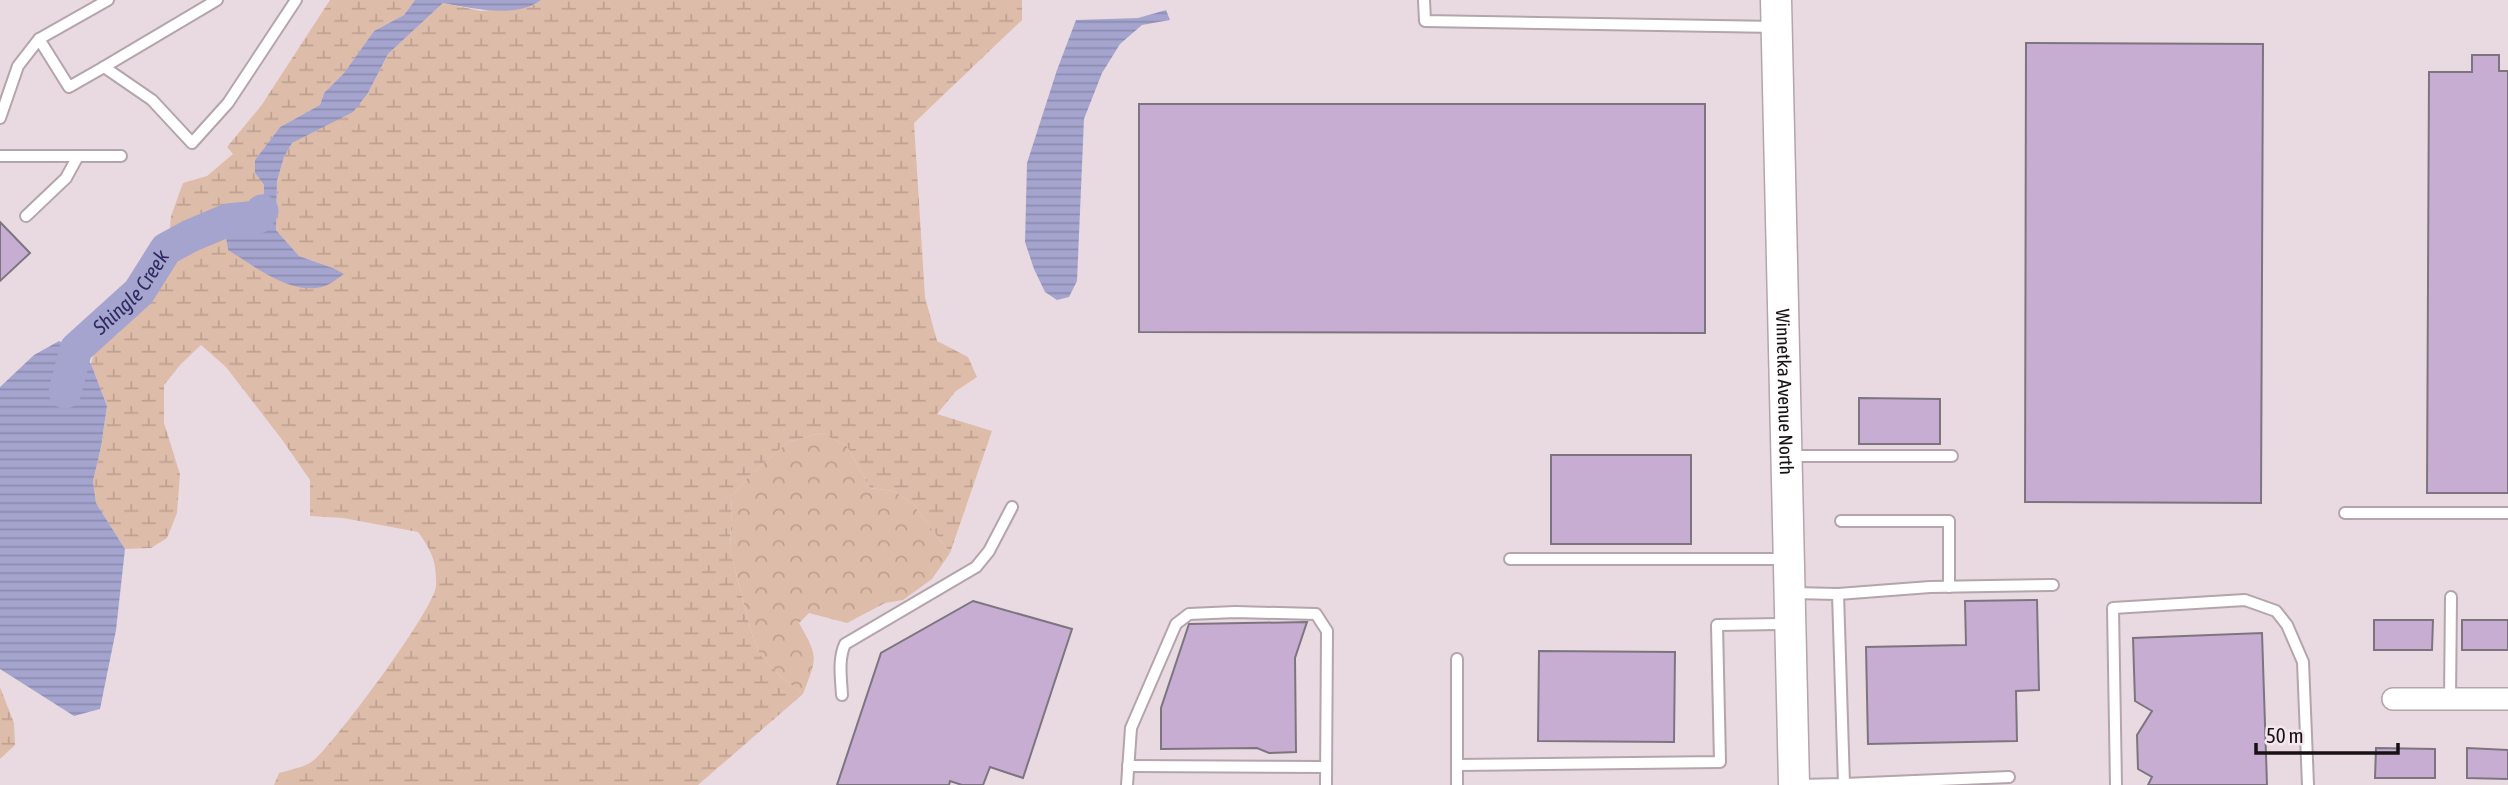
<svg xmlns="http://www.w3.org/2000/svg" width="2508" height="785" viewBox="0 0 2508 785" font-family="'Asap Condensed',sans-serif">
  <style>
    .forest { fill: url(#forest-crowns) }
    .wetland { fill: url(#wetland-marsh) }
    .water { fill: url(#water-rules) }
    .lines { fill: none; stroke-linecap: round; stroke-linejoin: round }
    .river { stroke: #a4a4ce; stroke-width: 33 }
    .building { fill: #c8add2; stroke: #7c7580; stroke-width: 2 }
    .lane-casing { stroke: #b3a5ab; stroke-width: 14 }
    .street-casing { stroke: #b3a5ab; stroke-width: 24 }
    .secondary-casing { stroke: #b3a5ab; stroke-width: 33 }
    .lane { stroke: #fff; stroke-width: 10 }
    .street { stroke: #fff; stroke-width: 21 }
    .secondary { stroke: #fff; stroke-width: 30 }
    .labels { text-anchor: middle; stroke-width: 6; stroke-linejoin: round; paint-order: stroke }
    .street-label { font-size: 19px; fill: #161113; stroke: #f6e7ee }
    .water-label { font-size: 21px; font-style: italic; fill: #2f2a5f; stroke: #f6e7ee }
  </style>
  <defs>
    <pattern id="forest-crowns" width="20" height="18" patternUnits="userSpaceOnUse" patternTransform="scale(1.75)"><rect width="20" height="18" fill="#debcaa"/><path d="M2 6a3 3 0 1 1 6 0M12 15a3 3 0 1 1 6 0" fill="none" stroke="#bea191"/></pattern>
    <pattern id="wetland-marsh" width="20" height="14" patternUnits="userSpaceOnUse" patternTransform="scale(1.75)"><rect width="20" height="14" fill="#debcaa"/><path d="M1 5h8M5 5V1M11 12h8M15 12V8" fill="none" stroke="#bea191"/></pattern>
    <pattern id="water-rules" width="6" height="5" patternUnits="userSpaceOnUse" patternTransform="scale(1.75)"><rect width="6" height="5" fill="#a4a4ce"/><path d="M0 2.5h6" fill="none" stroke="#8c8cb0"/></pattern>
  </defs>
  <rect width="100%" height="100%" fill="#e9dae1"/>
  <!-- forest -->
  <path class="forest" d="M821 433 847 446 870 488 894 491 913 504 950 553 932 579 903 600 885 603 847 623 809 613 799 623C819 658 817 657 803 694L781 677 760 655 751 631 730 550 732 496 749 476 788 442Z"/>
  <!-- wetland -->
  <g class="wetland">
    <polygon points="330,0 415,0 404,15 374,31 344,73 324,93 320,105 280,127 255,160 255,173 264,185 264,193 257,204 218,215 169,239 171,216 183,183 207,176 233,154 227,147 261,106"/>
    <path d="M541 0H1022V20L914 123 925 297 937 341 968 357 977 377 956 391 937 414 992 431 950 553 913 504 894 491 870 488 847 446 821 433 788 442 749 476 732 496 730 550 751 631 760 655 781 677 803 694 698 785H274L279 773C290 770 306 767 314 760 336 741 434 610 436 586 437 561 431 550 418 532L343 518 310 516V480L283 441 226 367 201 345 181 364 164 385V423L180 474 177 513 167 538 151 548 125 549 96 503 93 481 101 447 107 406 91 364 96 344 118 334 154 288 172 258 195 244 225 231 228 250 333 268 299 256 276 230 277 181 284 157 292 143 368 93 388 54 443 3 481 11 534 5Z"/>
    <polygon points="0,687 14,723 15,745 0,759"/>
  </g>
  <!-- water -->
  <g class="water">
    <path d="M415 0H541C516 19 472 8 443 3L388 54 368 93 353 112 292 143 284 157 277 181 276 230 299 256 333 268 344 274C338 278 331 284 325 286 293 297 254 266 228 250L225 231 218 215 257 204 264 193V185L255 173V160L280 127 320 105 324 93 344 73 374 31 404 15Z"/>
    <polygon points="1166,10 1170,20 1142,25 1120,44 1102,73 1084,119 1077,281 1069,297 1057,300 1045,292 1034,269 1025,242 1027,163 1057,70 1076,20 1138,18"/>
    <polygon points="59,341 76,349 91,364 107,406 101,447 93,481 96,503 125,549 116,630 100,709 74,716 0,669 0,387 34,355"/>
  </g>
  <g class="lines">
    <!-- river -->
    <path class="river" id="s1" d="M65 392 76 349 139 292 166 249 190 236 228 220 258 217 262 211"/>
  </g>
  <!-- building -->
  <g class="building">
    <polygon points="2026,43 2263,44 2261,503 2025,502"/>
    <polygon points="2472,55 2499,55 2499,71 2508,71 2508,493 2427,493 2429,72 2472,72"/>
    <polygon points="1139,104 1705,104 1705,333 1139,332"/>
    <polygon points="0,222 30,253 0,281"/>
    <polygon points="1859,398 1940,399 1940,444 1859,444"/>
    <rect x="1551" y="455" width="140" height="89"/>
    <polygon points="2037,600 2039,690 2016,691 2017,741 1868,744 1866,647 1966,645 1965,601"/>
    <polygon points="973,601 1072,629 1023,778 990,767 983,785 962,785 950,781 949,785 837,785 881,653"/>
    <polygon points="2374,620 2433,620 2432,650 2374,650"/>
    <rect x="2462" y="620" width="46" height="30"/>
    <polygon points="1307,622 1295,658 1296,752 1269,753 1257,748 1161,749 1161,708 1189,624"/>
    <polygon points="2262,633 2267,785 2148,785 2152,777 2138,769 2137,735 2152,711 2135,701 2133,638"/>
    <polygon points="1539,651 1675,652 1674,742 1538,741"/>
    <polygon points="2376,748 2435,749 2435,778 2375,778"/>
    <polygon points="2467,748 2508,750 2508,779 2467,778"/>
  </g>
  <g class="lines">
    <!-- lane casing -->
    <g class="lane-casing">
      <g id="lane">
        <polyline points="217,0 104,67 152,100 192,143 228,103 296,0"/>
        <polyline points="1424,0 1425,21 1776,27"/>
        <polyline points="39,39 108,0"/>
        <polyline points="0,118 18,66 39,39 69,87 104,67"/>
        <polyline points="0,156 121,156"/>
        <polyline points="26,216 66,178 78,156"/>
        <polyline points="1788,456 1952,456"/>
        <polyline points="2345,513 2508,513"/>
        <polyline points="1841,521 1949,521 1949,587"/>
        <polyline points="1510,559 1787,559"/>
        <polyline points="1793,593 1838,594 1844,784 1797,785"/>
        <polyline points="1838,594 1930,587 2053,585"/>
        <path d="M842 695C841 678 838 659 845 644L976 567 989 551 1012 507"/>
        <polyline points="2450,699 2451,597"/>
        <polyline points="1457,765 1720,762 1717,625 1788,624"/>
        <polyline points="1128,766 1325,767"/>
        <polyline points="1844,784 2009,777"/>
        <polyline points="1127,785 1131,728 1176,624 1189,614 1235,612 1316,614 1327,631 1326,785"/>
        <polyline points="1457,785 1457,659"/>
        <polyline points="2116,785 2113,608 2245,600 2276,611 2287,625 2303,662 2308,785"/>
      </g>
    </g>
    <!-- street casing -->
    <g class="street-casing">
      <polyline id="street" points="2393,699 2508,699"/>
    </g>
    <!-- secondary casing -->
    <g class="secondary-casing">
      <g id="secondary">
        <path id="s2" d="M1776 0 1794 785"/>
      </g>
    </g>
    <!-- lane -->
    <use href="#lane" class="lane"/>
    <!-- street -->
    <use href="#street" class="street"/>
    <!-- secondary -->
    <use href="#secondary" class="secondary"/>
  </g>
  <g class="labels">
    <!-- street labels -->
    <g class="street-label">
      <text dy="7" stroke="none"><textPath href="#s2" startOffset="392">Winnetka Avenue North</textPath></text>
    </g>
    <!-- water labels -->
    <g class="water-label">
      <text dy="7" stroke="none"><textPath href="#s1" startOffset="124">Shingle Creek</textPath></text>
    </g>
  </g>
  <!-- scale -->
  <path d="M2256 743v10h142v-10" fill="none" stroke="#161113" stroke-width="3.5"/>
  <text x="2266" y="743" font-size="21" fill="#161113" stroke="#f6e7ee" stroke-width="5" paint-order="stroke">50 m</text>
</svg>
